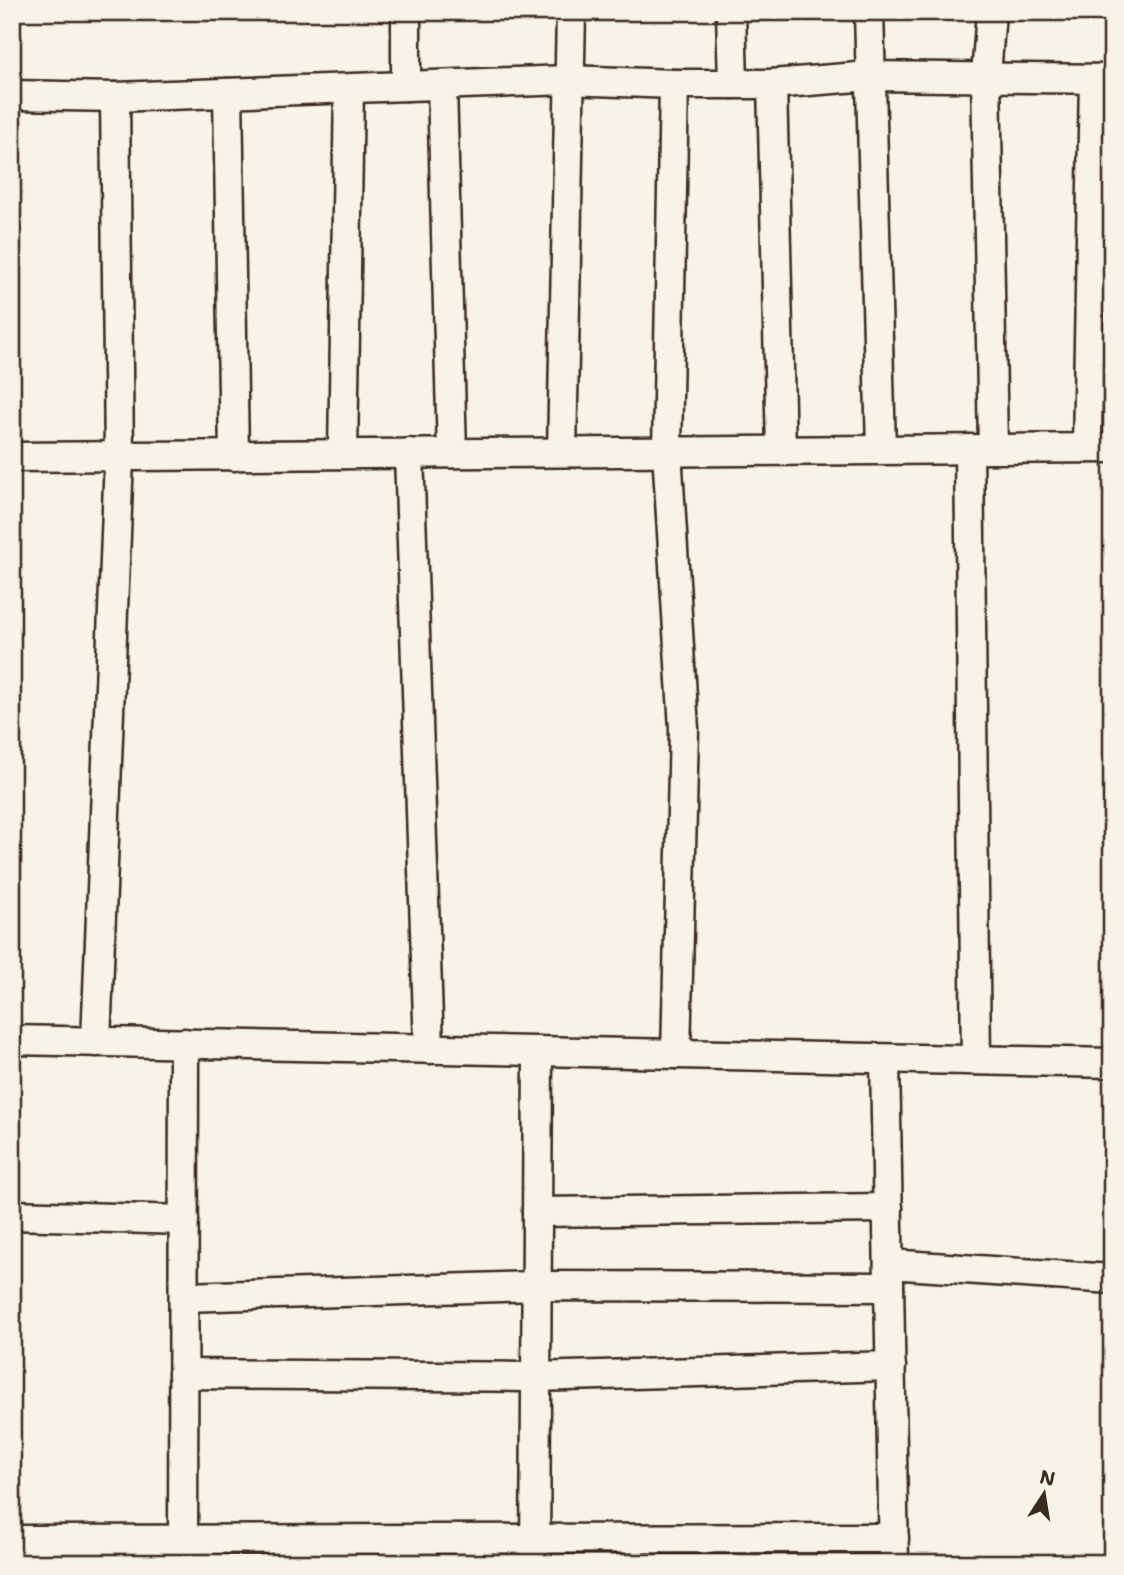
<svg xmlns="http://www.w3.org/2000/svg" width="1124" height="1575" viewBox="0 0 1124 1575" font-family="'Shantell Sans',sans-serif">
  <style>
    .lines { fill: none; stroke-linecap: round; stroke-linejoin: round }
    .minor-casing { stroke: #3b2a1e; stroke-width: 33 }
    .minor { stroke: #f7f3e8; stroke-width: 28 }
  </style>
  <rect width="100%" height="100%" fill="#f7f3e8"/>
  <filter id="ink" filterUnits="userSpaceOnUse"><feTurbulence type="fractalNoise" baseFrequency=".0143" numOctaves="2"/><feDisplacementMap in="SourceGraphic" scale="14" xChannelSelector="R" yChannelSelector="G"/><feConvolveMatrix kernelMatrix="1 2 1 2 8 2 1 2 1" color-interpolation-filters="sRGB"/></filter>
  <g filter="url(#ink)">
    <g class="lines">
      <!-- minor casing -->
      <g class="minor-casing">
        <g id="minor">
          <polyline points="731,12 733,84"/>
          <polyline points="869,12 881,449"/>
          <polyline points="991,12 986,76 993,448"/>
          <polyline points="674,84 667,451 684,729 676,1054"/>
          <polyline points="772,84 781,450"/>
          <polyline points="406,86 406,12"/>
          <polyline points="442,86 452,453"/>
          <polyline points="228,93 234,456"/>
          <polyline points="12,95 115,97 568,80 674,84 772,84 870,76 1112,79"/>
          <polyline points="1087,448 1094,79"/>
          <polyline points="969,449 976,1060"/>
          <polyline points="562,452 571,12"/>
          <polyline points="409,453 429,1049"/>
          <polyline points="343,454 349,89"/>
          <polyline points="12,457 1112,448"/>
          <polyline points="12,1040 1112,1063"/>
          <polyline points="96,1042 119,458 115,97"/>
          <polyline points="885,1059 894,1563"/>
          <polyline points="537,1212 888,1208"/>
          <polyline points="12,1215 184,1220"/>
          <polyline points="889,1264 1112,1279"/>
          <polyline points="184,1297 536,1286 889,1287"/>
          <polyline points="183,1374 535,1377 891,1366"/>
          <polyline points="12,1540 894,1538"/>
          <polyline points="183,1563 184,1043"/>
          <polyline points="535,1563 538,1051"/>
        </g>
      </g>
      <!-- minor -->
      <use href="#minor" class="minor"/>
    </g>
  </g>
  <!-- margin -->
  <rect width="1124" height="1575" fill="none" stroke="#f7f3e8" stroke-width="42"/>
  <rect x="21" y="21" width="1082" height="1533" fill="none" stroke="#3b2a1e" stroke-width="2.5" filter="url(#ink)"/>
  <!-- north arrow -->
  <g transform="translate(1044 1494) rotate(12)" stroke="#f7f3e8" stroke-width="5" paint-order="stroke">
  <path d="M0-5L12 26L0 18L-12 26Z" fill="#3b2a1e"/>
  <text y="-10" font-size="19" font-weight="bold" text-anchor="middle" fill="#3b2a1e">N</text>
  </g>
</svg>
